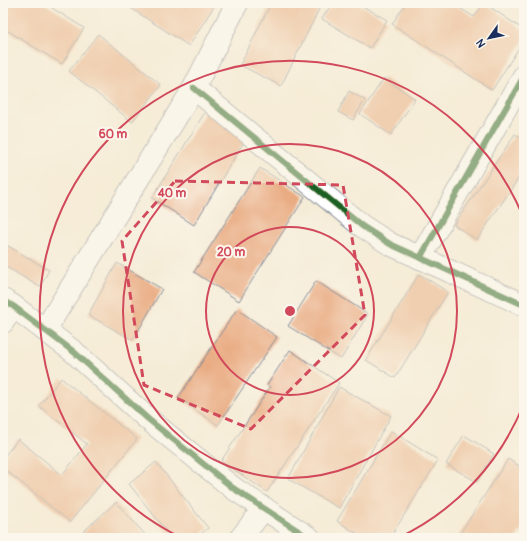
<svg xmlns="http://www.w3.org/2000/svg" width="527" height="541" viewBox="0 0 527 541" font-family="Pangolin,sans-serif">
  <style>
    .building { fill: #e9ab82 }
    .lines { fill: none; stroke-linecap: round; stroke-linejoin: round }
    .minor-casing { stroke: #888e9a; stroke-width: 24 }
    .minor { stroke: #fff; stroke-width: 22 }
    .cycleway-casing { stroke: #fbf7ec; stroke-width: 8 }
    .cycleway { stroke: #1b5e20; stroke-width: 6 }
    .marked { fill: none; stroke: #d1495b; stroke-width: 3; stroke-dasharray: 8 5; stroke-linejoin: round }
    .ring { fill: none; stroke: #d1495b; stroke-width: 2 }
    .centre { fill: #d1495b; stroke: #fbf7ec; stroke-width: 2 }
    .ring-label { font-size: 12px; text-anchor: middle; font-weight: bold; fill: #d1495b; stroke: #fbf7ec; stroke-width: 4; stroke-linejoin: round; paint-order: stroke }
  </style>
  <rect width="100%" height="100%" fill="#fbf7ec"/>
  <filter id="ink" filterUnits="userSpaceOnUse"><feTurbulence type="fractalNoise" baseFrequency=".025" numOctaves="2"/><feDisplacementMap in="SourceGraphic" scale="8" xChannelSelector="R" yChannelSelector="G"/><feConvolveMatrix kernelMatrix="1 2 1 2 8 2 1 2 1" color-interpolation-filters="sRGB"/></filter>
  <filter id="wash" filterUnits="userSpaceOnUse"><feTurbulence type="fractalNoise" baseFrequency=".012" numOctaves="4" result="noise"/><feDisplacementMap in="SourceGraphic" scale="16" xChannelSelector="R" yChannelSelector="G"/><feGaussianBlur stdDeviation="0.9" result="paint"/><feColorMatrix in="noise" values="0 0 0 0 0 0 0 0 0 0 0 0 0 0 0 0 0 1.4 0 .05"/><feComposite in="paint" operator="in"/></filter>
  <g filter="url(#wash)">
    <rect width="100%" height="100%" fill="#f5ecd7"/>
    <g id="blocks">
      <!-- building -->
      <g class="building">
        <polygon points="3,3 44,3 84,28 62,64 3,28"/>
        <polygon points="123,3 216,3 189,46"/>
        <polygon points="271,3 322,3 281,86 240,65"/>
        <polygon points="332,3 357,3 387,20 370,48 322,19"/>
        <polygon points="406,3 452,3 474,17 484,3 524,30 524,40 492,90 392,24"/>
        <polygon points="98,34 161,85 132,122 69,71"/>
        <polygon points="384,78 415,99 391,135 360,114"/>
        <polygon points="349,91 365,100 353,120 338,112"/>
        <polygon points="207,109 248,135 194,225 152,198"/>
        <polygon points="515,134 524,140 524,170 477,240 454,225"/>
        <polygon points="260,168 305,197 239,301 194,272"/>
        <polygon points="3,243 49,270 40,287 3,265"/>
        <polygon points="117,263 162,289 133,340 88,315"/>
        <polygon points="419,274 448,292 395,378 366,360"/>
        <polygon points="316,281 368,314 341,359 288,326"/>
        <polygon points="237,309 277,337 218,425 178,398"/>
        <polygon points="290,350 339,383 267,492 221,461 270,387 267,385"/>
        <polygon points="61,378 137,439 70,522 3,468 3,458 18,439 62,475 87,444 39,406"/>
        <polygon points="339,387 391,416 339,508 288,479"/>
        <polygon points="391,431 438,460 390,538 364,538 337,521"/>
        <polygon points="464,435 494,454 477,482 446,464"/>
        <polygon points="508,459 524,469 524,525 516,538 457,538"/>
        <polygon points="156,462 208,528 196,538 172,538 129,484"/>
        <polygon points="116,502 148,538 88,538 83,532"/>
        <polygon points="207,534 211,538 203,538"/>
      </g>
    </g>
  </g>
  <g filter="url(#ink)">
    <use href="#blocks" fill-opacity="0" stroke="#888e9a" stroke-width="1"/>
    <g class="lines">
      <!-- minor casing -->
      <g class="minor-casing">
        <g id="minor">
          <polyline points="194,88 362,226 390,244 524,305"/>
          <polyline points="420,258 524,76"/>
          <polyline points="3,300 13,306 74,352 148,419 233,488 309,538"/>
          <polyline points="3,322 13,306"/>
          <polyline points="45,330 194,88 237,3"/>
          <polyline points="241,538 264,508"/>
        </g>
      </g>
      <!-- minor -->
      <use href="#minor" class="minor"/>
      <!-- cycleway casing -->
      <g class="cycleway-casing">
        <g id="cycleway">
          <polyline points="194,88 362,226 390,244 524,305"/>
          <polyline points="420,258 524,76"/>
          <polyline points="3,300 13,306 74,352 148,419 233,488 309,538"/>
        </g>
      </g>
      <!-- cycleway -->
      <use href="#cycleway" class="cycleway"/>
    </g>
  </g>
  <!-- marked area -->
  <path d="M0 0H527V541H0ZM175 181 343 185 365 315 251 429 144 385 122 241Z" fill="#f5ecd7" fill-opacity=".55" fill-rule="evenodd"/>
  <path class="marked" d="M175 181 343 185 365 315 251 429 144 385 122 241Z"/>
  <!-- distance rings -->
  <g class="ring">
    <circle cx="290" cy="311" r="84"/>
    <circle cx="290" cy="311" r="167"/>
    <path d="M524 403A251 251 0 0 1 398 538M182 538A251 251 0 1 1 524 219"/>
  </g>
  <circle cx="290" cy="311" r="6" class="centre"/>
  <g class="ring-label">
    <text x="113" y="138">60 m</text>
    <text x="172" y="197">40 m</text>
    <text x="231" y="256">20 m</text>
  </g>
  <!-- margin -->
  <rect width="527" height="541" fill="none" stroke="#fbf7ec" stroke-width="16"/>
  <!-- north arrow -->
  <g transform="translate(489 38) rotate(237)" stroke="#fbf7ec" stroke-width="3" paint-order="stroke">
  <path d="M0-3L7 15L0 10L-7 15Z" fill="#1b2f5e"/>
  <text y="-6" font-size="11" font-weight="bold" text-anchor="middle" fill="#1b2f5e">N</text>
  </g>
</svg>
